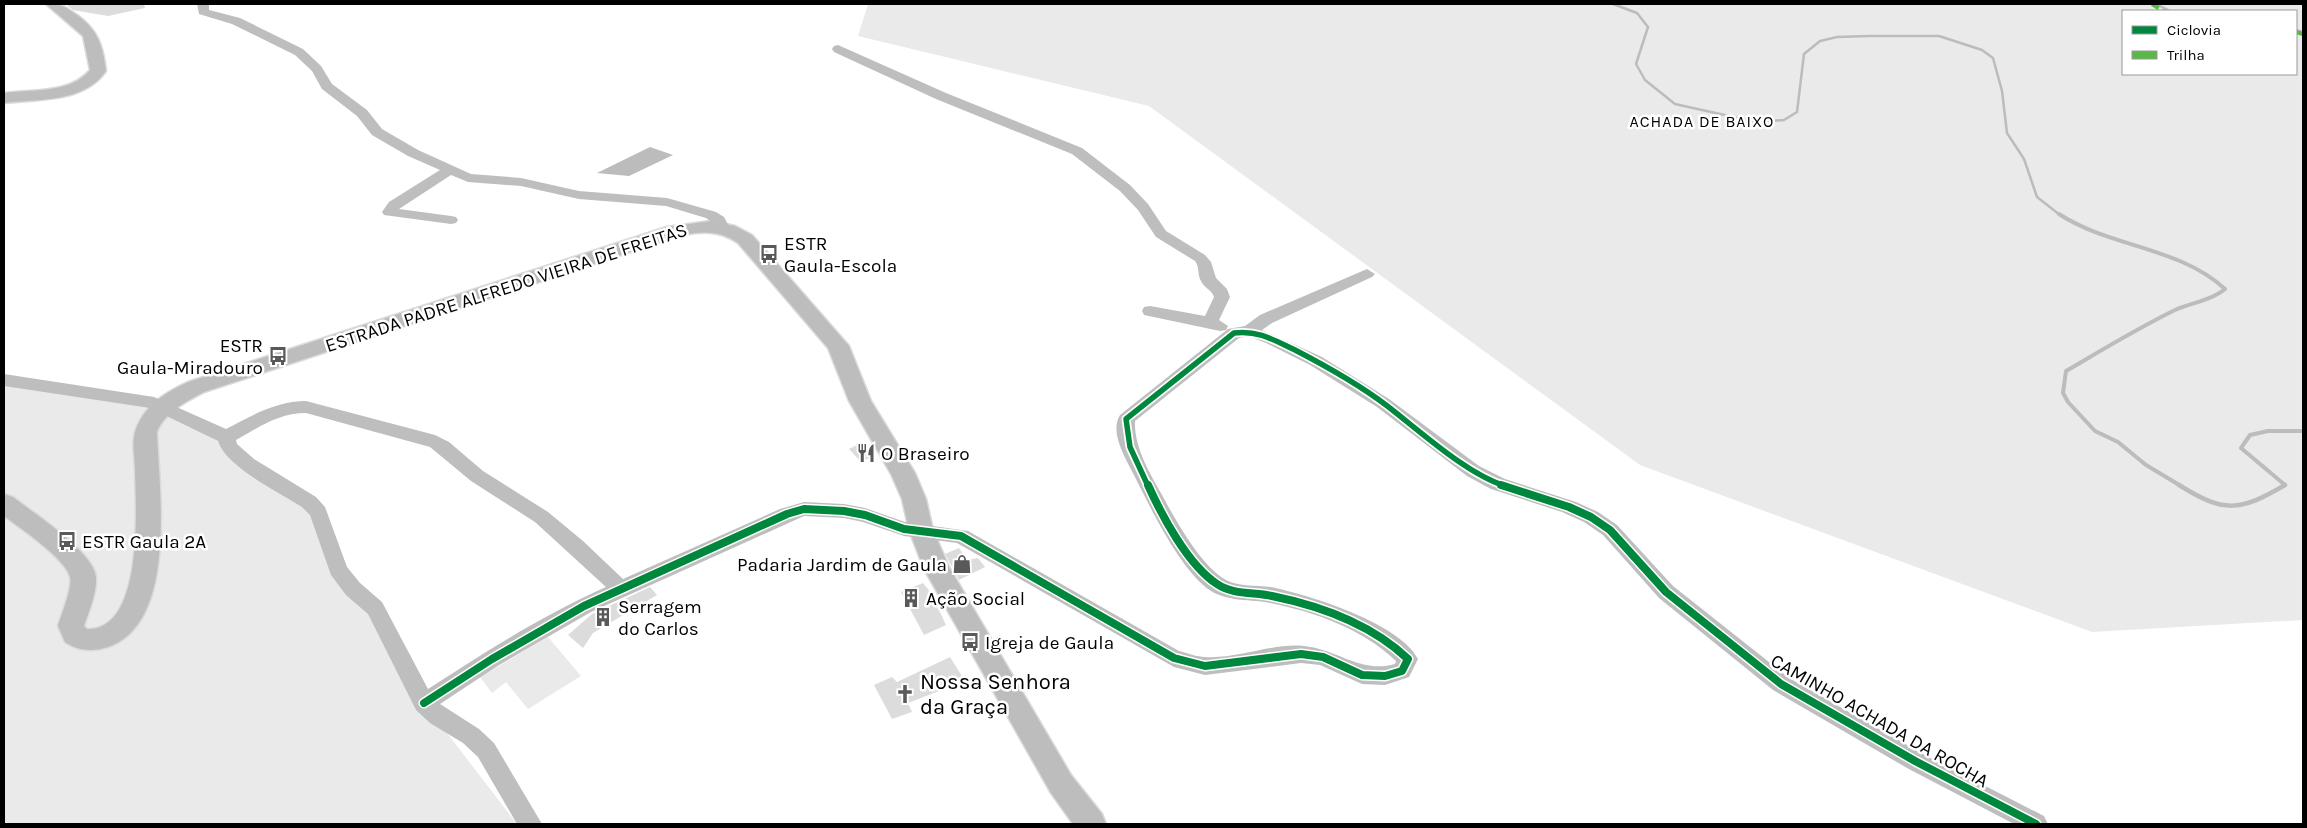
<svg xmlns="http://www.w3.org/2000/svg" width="2307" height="828" viewBox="0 0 2307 828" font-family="Karla,sans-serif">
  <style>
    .green { fill: #eaeaea; fill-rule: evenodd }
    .water { fill: #bcbcbc }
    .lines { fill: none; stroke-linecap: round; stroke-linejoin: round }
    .stream-far2 { stroke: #bcbcbc; stroke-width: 2.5 }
    .stream-far1 { stroke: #bcbcbc; stroke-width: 4 }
    .stream { stroke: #bcbcbc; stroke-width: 4.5 }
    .building { fill: #dcdcdc }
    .major-casing { stroke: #dbdbdb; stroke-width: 3 }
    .minor { fill: #bebebe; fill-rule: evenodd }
    .major { fill: #bdbdbd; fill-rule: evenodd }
    .quiet { stroke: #58b947; stroke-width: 4; stroke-dasharray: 8 4; stroke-linecap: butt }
    .cycleway-far1-casing { stroke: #fff; stroke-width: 9 }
    .cycleway-casing { stroke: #fff; stroke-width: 11 }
    .cycleway-far1 { stroke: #00873e; stroke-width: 5.5 }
    .cycleway { stroke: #00873e; stroke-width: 8 }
    .labels { text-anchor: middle; stroke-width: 5; stroke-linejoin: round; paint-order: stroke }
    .far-neighbourhood-label { font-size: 16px; letter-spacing: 1px; fill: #000; stroke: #fff }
    .poi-label { font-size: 19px; fill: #000; stroke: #fff; text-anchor: start }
    .street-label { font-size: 19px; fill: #000; stroke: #fff }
    .near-poi-label { font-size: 22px; fill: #000; stroke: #fff; text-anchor: start }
  </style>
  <rect width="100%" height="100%" fill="#fff"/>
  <!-- green -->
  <g class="green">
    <path d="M868 4H2303L2301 10 2303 11V620L2092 632 1640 465 1149 106 858 36ZM2123 11H2296V74H2123Z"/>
    <polygon points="4,379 164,406 309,502 424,703 517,824 4,824"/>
    <polygon points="548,637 581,676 528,709 506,682 492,693 480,677"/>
  </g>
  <!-- water -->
  <polygon class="water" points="650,147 673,155 629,176 597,173"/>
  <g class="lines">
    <!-- stream-far2 -->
    <g class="stream-far2">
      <polyline points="1613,4 1637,13 1648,27 1636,64 1645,80 1675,104 1756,122 1784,120 1797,112 1804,54 1820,41 1837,37 1869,36 1939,36 1982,50 1993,58 2002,91 2007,133 2024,159 2037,197 2060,215"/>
      <polyline points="2156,4 2170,11"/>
      <polyline points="2296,30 2303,32"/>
    </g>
    <!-- stream-far1 -->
    <g class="stream-far1">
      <path d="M2059 214C2109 247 2180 247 2225 289 2212 300 2191 303 2175 310 2138 328 2102 350 2066 371L2063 393 2068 402 2095 431 2118 442 2146 465 2181 486"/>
      <polyline points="2283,486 2285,485 2241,448 2250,435 2268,431 2303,431"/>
    </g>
    <!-- stream -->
    <path class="stream" d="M2179 485C2224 513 2239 512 2285 485"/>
  </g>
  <!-- building -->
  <g class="building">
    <polygon points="68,4 144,4 145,8 108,16 73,10 68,6"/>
    <polygon points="863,442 875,455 861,462 849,449"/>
    <polygon points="959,548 967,560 978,558 985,567 959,580 945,554"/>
    <polygon points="923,583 931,593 946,625 924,635 901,592"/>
    <polygon points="650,587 657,595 593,633 583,648 568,635 592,614"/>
    <polygon points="950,657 965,681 908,703 912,712 892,719 874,685 892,677 897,682"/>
  </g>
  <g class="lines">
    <!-- major casing -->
    <g class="major-casing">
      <g id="major">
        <path d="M46 4C62 4 64 6 77 15 98 30 103 46 106 71 84 103 38 99 4 103V93C32 89 70 94 90 70L83 36Z"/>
        <path d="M711 221 735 226 752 235 849 346 871 401 915 473 926 499 933 530 949 567 1071 775 1102 814 1106 824H1073L1051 793 924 569 909 530 902 499 891 474 849 401 828 348 738 243C719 230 701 231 679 236L204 392C185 402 165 412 157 432 159 490 178 623 108 647 93 652 78 651 65 642L58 626C61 615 73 587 70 577 65 558 20 528 4 516V494L13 497C32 512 94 552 96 577 97 593 89 611 84 626L87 629C144 631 136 508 135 471 135 459 131 441 136 429 145 405 166 392 188 382L667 227Z"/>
      </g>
    </g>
    <!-- minor -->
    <g class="minor">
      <polygon points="197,4 209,4 209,10 240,18 303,49 321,66 332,84 367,110 382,129 418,150 471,174 521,178 579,191 667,198 716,212 724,217 730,228 728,231 718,231 713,223 706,218 666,206 579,199 521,186 468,182 451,175 399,209 451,216 456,217 458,220 456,223 451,224 384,215 382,212 389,202 440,170 408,156 372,135 357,116 322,89 312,71 295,55 232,24 199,14"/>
      <path d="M838 45 946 93 1082 148 1130 185 1148 204 1166 231 1205 255 1211 262 1216 278 1227 289 1230 297 1219 320 1228 326 1226 330 1220 331 1144 315 1142 311 1144 307 1150 306 1205 316 1214 297C1212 290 1204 288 1201 281 1197 274 1200 268 1195 261L1156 237 1138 210 1120 191 1072 154 936 99 834 52 832 49 834 46Z"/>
      <path d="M1367 269 1375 274 1372 277 1272 323 1262 330 1322 357 1389 399 1479 466 1505 479 1576 502 1598 512 1617 525 1673 586 1789 678 1923 754 2044 816 2048 824H2014L1907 768 1773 690 1659 598 1603 535 1584 522 1562 512 1491 489 1467 476 1377 407 1310 365 1266 343 1248 336 1239 338 1135 421C1134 448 1150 473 1162 495 1176 521 1201 566 1226 580 1239 587 1257 585 1271 587 1309 595 1400 623 1418 659L1409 677 1385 685 1362 684 1320 665 1301 663 1205 675 1174 667 957 543 904 536 863 522 844 518 804 516 591 612 499 665 440 704 479 729 494 743 542 824H517L478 757 463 743 430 723 416 710 368 614 346 595 331 575 310 515 302 507C279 492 226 467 218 441L150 408 4 386V374L154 397 226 429C251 416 276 401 306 401L435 435 449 442 483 471 548 512 583 541 623 579 780 509 804 502 844 504 865 508 905 522 968 531 1179 651C1187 653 1197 657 1205 657 1238 659 1271 643 1304 646 1336 649 1362 674 1395 664L1396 661C1363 629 1315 612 1270 603 1251 599 1229 602 1211 591 1181 572 1150 507 1134 475 1126 459 1109 432 1120 415L1228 329 1245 326 1260 315ZM306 413 430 447 471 481 535 522 606 587C543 615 485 652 428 689L382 602 360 583 347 567 325 507 316 497 254 459 237 444 236 440C259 427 279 413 306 413Z"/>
    </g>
    <!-- major -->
    <use href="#major" class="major"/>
    <!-- quiet -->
    <g class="quiet">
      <polyline points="2152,4 2163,11"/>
      <polyline points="2296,32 2303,34"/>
    </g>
    <!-- cycleway-far1 casing -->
    <g class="cycleway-far1-casing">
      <path id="cycleway-far1" d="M1148 486 1130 447 1126 419 1234 333C1258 330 1274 340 1295 350 1326 366 1358 384 1386 405 1420 431 1465 473 1505 486"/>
    </g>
    <!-- cycleway casing -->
    <g class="cycleway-casing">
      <g id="cycleway">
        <polyline points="1501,485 1569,507 1591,517 1610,530 1666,592 1781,684 1915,761 2036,824"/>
        <path d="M424 703 492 659 584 606 787 514 804 509 844 511 865 515 904 529 961 536 1174 658 1205 666 1301 654 1323 657 1362 675 1385 676 1402 671 1408 659C1371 624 1321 606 1272 596 1254 592 1233 595 1217 584 1188 565 1162 516 1148 485"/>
      </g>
    </g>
    <!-- cycleway-far1 -->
    <use href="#cycleway-far1" class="cycleway-far1"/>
    <!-- cycleway -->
    <use href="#cycleway" class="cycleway"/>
  </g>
  <!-- icons -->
  <defs>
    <g id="bus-bare" transform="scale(1.5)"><path d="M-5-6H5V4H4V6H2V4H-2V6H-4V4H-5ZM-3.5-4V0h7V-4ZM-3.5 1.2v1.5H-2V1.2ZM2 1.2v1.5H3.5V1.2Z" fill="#595959" stroke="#fff" stroke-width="2.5" paint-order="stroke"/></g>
    <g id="restaurant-bare" transform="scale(1.5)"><path d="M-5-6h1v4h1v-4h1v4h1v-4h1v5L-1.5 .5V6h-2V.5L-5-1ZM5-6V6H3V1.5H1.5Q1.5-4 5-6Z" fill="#595959" stroke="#fff" stroke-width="2.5" paint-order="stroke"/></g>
    <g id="shop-bare" transform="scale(1.5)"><path d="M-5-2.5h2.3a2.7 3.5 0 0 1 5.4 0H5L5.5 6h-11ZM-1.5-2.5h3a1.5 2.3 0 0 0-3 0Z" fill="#595959" stroke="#fff" stroke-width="2.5" paint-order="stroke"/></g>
    <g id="building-bare" transform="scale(1.5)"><path d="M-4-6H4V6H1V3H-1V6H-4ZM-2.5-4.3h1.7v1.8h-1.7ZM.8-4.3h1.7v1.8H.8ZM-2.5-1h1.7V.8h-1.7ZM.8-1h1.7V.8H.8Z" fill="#595959" stroke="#fff" stroke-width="2.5" paint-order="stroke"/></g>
    <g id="church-bare" transform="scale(1.5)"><path d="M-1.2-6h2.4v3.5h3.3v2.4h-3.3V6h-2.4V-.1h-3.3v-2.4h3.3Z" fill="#595959" stroke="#fff" stroke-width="2.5" paint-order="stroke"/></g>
  </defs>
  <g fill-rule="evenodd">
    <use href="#bus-bare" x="769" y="254"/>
    <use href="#bus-bare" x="278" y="356"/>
    <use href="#restaurant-bare" x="866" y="453"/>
    <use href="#bus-bare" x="67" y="541"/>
    <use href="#shop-bare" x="962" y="564"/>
    <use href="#building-bare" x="911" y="598"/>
    <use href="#building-bare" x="603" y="617"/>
    <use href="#bus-bare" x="970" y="642"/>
    <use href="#church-bare" x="905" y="694"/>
  </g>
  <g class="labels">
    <!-- far-neighbourhood labels -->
    <g class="far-neighbourhood-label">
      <text x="1702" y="127">ACHADA DE BAIXO</text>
    </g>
    <!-- poi labels -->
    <g class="poi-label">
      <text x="784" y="250">ESTR<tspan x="784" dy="22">Gaula-Escola</tspan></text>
      <text x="263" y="352" text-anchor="end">ESTR<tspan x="263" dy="22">Gaula-Miradouro</tspan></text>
      <text x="881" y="460">O Braseiro</text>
      <text x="82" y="548">ESTR Gaula 2A</text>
      <text x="947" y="571" text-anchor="end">Padaria Jardim de Gaula</text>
      <text x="926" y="605">Ação Social</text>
      <text x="618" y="613">Serragem<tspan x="618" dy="22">do Carlos</tspan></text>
      <text x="985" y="649">Igreja de Gaula</text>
    </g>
    <!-- street labels -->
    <g class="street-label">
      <text transform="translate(506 287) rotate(-18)" y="7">ESTRADA PADRE ALFREDO VIEIRA DE FREITAS</text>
      <text transform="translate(1880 720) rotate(30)" y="7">CAMINHO ACHADA DA ROCHA</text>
    </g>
    <!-- near-poi labels -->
    <g class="near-poi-label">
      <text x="920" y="689">Nossa Senhora<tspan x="920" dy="25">da Graça</tspan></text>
    </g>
  </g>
  <!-- border -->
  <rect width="2307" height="828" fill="none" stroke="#000000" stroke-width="10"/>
  <!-- legend -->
  <rect x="2122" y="10" width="175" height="65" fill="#ffffff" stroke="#999999"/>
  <rect x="2132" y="26" width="25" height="8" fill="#00873e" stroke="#999999"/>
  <text x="2167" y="35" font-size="15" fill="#000000">Ciclovia</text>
  <rect x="2132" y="51" width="25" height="8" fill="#58b947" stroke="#999999"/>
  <text x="2167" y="60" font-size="15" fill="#000000">Trilha</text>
</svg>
